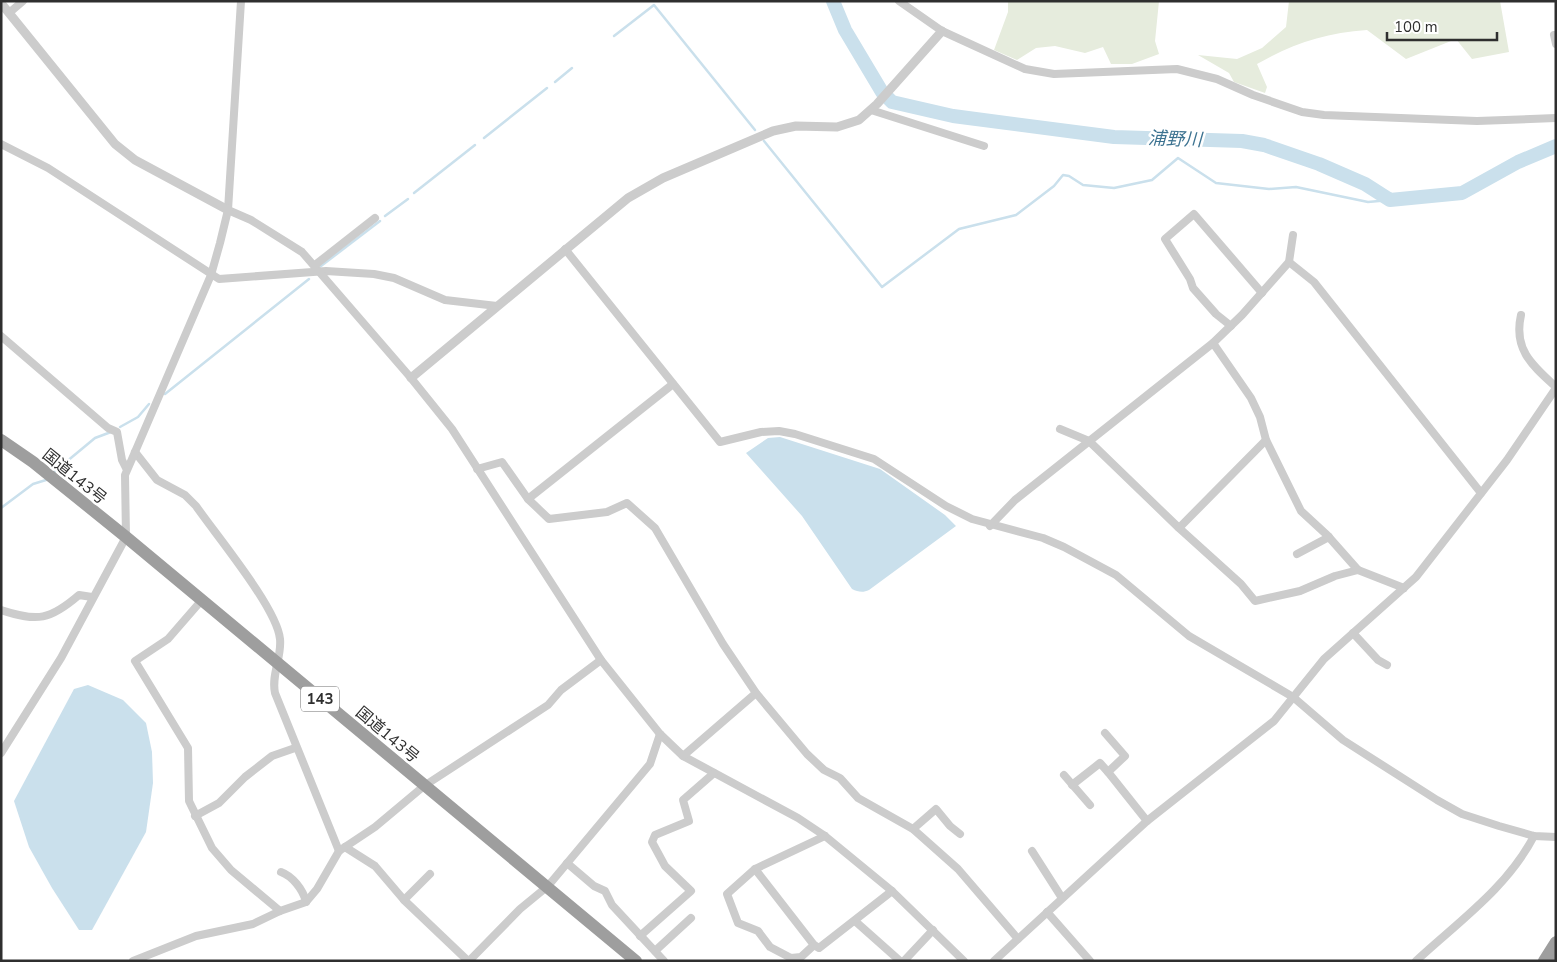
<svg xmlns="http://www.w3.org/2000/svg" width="1557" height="962" viewBox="0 0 1557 962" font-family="'Nunito Sans','Noto Sans JP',sans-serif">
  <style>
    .green { fill: #e6ecdd }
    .water { fill: #cae0ec }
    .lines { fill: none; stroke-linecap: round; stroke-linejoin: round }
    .stream { stroke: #cae0ec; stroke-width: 2.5 }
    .river { stroke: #cae0ec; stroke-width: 14 }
    .minor { stroke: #ccc; stroke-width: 8 }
    .tertiary { stroke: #ccc; stroke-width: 9 }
    .trunk { stroke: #9e9e9e; stroke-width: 12 }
    .labels { text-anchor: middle; stroke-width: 5; stroke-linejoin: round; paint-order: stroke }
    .shield { fill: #fff; stroke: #6d6d6d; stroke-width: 1 }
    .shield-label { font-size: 15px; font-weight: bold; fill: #2f2f2f }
    .street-label { font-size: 16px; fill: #2f2f2f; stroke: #fff }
    .water-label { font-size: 18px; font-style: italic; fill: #3d7391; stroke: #fff }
  </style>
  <rect width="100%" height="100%" fill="#fff"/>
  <!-- green -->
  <g class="green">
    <polygon points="1008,1 1159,1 1155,41 1159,54 1132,64 1111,64 1103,47 1085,53 1055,46 1036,48 1017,60 994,50 1008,12"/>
    <path d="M1289 1H1500L1509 52 1472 59 1456 39 1406 59 1367 30C1325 33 1294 43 1257 64L1267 87 1265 93 1234 82 1229 73 1198 55 1237 59 1262 48 1286 27Z"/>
  </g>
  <!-- water -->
  <g class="water">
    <path d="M780 437 880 469 945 515 956 526 869 590C863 593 858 592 852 589L802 516 746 453 768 438Z"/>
    <polygon points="88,685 123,700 146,723 152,752 153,783 146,832 92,930 79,930 52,888 29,847 14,801 74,689"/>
  </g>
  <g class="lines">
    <!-- stream -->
    <g class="stream">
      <polyline points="614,36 654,5 755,130"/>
      <polyline points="555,82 572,68"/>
      <polyline points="484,138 547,88"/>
      <polyline points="764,141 882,287 959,229 1016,215 1054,186 1063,175 1069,176 1083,185 1114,188 1152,180 1178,158 1216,183 1269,189 1296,187 1368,202 1390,200"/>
      <polyline points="414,193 475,145"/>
      <polyline points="385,216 408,199"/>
      <polyline points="321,266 380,221"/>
      <polyline points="165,394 309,279"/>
      <polyline points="120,427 138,417 149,404"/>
      <polyline points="54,472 95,438 111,432"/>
      <polyline points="1,508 33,484 46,480"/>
    </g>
    <!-- river -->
    <polyline class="river" points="833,1 845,30 882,92 892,102 953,116 1114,137 1242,141 1264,145 1319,164 1365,184 1390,200 1462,193 1518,162 1556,146"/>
    <!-- minor -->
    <g class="minor">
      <polyline points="899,1 942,31 1025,69 1054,74 1177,69 1217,79 1253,95 1302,112 1324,115 1477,121 1556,118"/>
      <polyline points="9,13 23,1"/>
      <polyline points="1554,35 1556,44"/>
      <polyline points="871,110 984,146"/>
      <polyline points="1,144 48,168 219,279 326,271 374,274 394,278 445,300 497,306"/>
      <polyline points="228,210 251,220 302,252 411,378 452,429 601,660 660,734 683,756 798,818 825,836 892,891 964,961"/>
      <polyline points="565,249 720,442 761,432 779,431 795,434 874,459 946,506 972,519 1043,538 1064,547 1116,575 1189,636 1293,697 1343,740 1437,800 1462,814 1499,826 1534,836 1556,837"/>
      <polyline points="1289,262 1314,282 1481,493"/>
      <polyline points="315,265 375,218"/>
      <path d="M1521 315C1513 350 1533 366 1556 387"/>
      <polyline points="1231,326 1216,314 1193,288 1190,279 1165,239 1194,214 1262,293"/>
      <polyline points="1,336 108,428 117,432 122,460 126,468"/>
      <polyline points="1213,343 1251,398 1260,417 1266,440 1301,511 1327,535 1358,570 1404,588"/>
      <polyline points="1060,429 1089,441 1179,528 1241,584 1255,601 1300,591 1335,576 1358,570"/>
      <path d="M135 452 157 480 185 495 196 506C216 535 277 608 280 639 282 657 271 675 275 693L339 851"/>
      <polyline points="477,469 502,462 528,499 549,519 607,512 627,503 655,528 723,644 756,693 807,754 824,770 840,778 858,798 913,829 958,869 1018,939"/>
      <polyline points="528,499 673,384"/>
      <polyline points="990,526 1015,500 1213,343 1242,315 1289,262 1293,235"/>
      <polyline points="1179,528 1266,440"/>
      <polyline points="1297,554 1329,537"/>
      <polyline points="201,601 168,639 135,661 188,748 189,801 212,848 231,870 280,911"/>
      <path d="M1 610C38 622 50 620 79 595L92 597"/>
      <polyline points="1353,633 1378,660 1387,665"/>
      <polyline points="1105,733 1125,756 1108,772 1147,821"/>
      <polyline points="1,753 61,658 126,537 125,475 135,452 211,275 220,243 228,210 241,1"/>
      <polyline points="683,756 756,693"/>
      <polyline points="1064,775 1090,805"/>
      <polyline points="1072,785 1100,763 1108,772"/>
      <polyline points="195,816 219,803 245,777 272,756 295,748"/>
      <polyline points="913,829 936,809 950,826 960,834"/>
      <polyline points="345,847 375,866 404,900 468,961"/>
      <polyline points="1032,851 1062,898"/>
      <polyline points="567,863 594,886 605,891 612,905 664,961"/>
      <polyline points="755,869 814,945 819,948 892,891"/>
      <path d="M281 872C292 876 303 889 306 902"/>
      <polyline points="404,900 430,874"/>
      <polyline points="1047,912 1090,961"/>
      <polyline points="855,921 900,961"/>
      <polyline points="640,936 691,891 665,866 652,842 655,835 689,821 683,800 714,773"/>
      <polyline points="814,945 801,957 791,958 770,947 758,931 738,923 727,894 755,869 825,836"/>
      <polyline points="655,951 691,918"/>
      <polyline points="133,961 196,936 253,924 280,911 306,902 317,889 339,851 375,827 424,786 548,705 561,690 601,660"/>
      <polyline points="469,961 520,909 548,886 650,764 660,734"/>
      <polyline points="904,961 933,930"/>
      <polyline points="994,961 1147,821 1274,721 1324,659 1416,577 1507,460 1556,388"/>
      <path d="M1416 961C1458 922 1507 888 1534 836"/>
    </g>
    <!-- tertiary -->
    <g class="tertiary">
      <polyline points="1,3 115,144 135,160 228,210"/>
      <polyline points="411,378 628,198 663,178 773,131 796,126 837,127 859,120 877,104 942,31"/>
    </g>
    <!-- trunk -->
    <g class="trunk">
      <polyline points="1,440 33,462 126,537 636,961"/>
      <polyline points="1544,961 1556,942"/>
      <polyline points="1556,961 1556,960"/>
    </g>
  </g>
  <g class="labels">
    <!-- shield labels -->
    <rect class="shield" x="301" y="686.5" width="38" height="25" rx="4"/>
    <g class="shield-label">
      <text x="320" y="704">143</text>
    </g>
    <!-- street labels -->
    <g class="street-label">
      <text transform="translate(75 476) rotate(39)" y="6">国道143号</text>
      <text transform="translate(388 734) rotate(40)" y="6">国道143号</text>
    </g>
    <!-- water labels -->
    <g class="water-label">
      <text transform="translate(1175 139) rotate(2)" y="6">浦野川</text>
    </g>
  </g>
  <!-- border -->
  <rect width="1557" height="962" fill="none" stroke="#2f2f2f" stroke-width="5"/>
  <!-- scale -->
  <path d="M1387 32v8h110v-8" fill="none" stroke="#2f2f2f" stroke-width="2.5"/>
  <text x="1394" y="32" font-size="15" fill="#2f2f2f" stroke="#ffffff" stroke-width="4" paint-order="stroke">100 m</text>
</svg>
